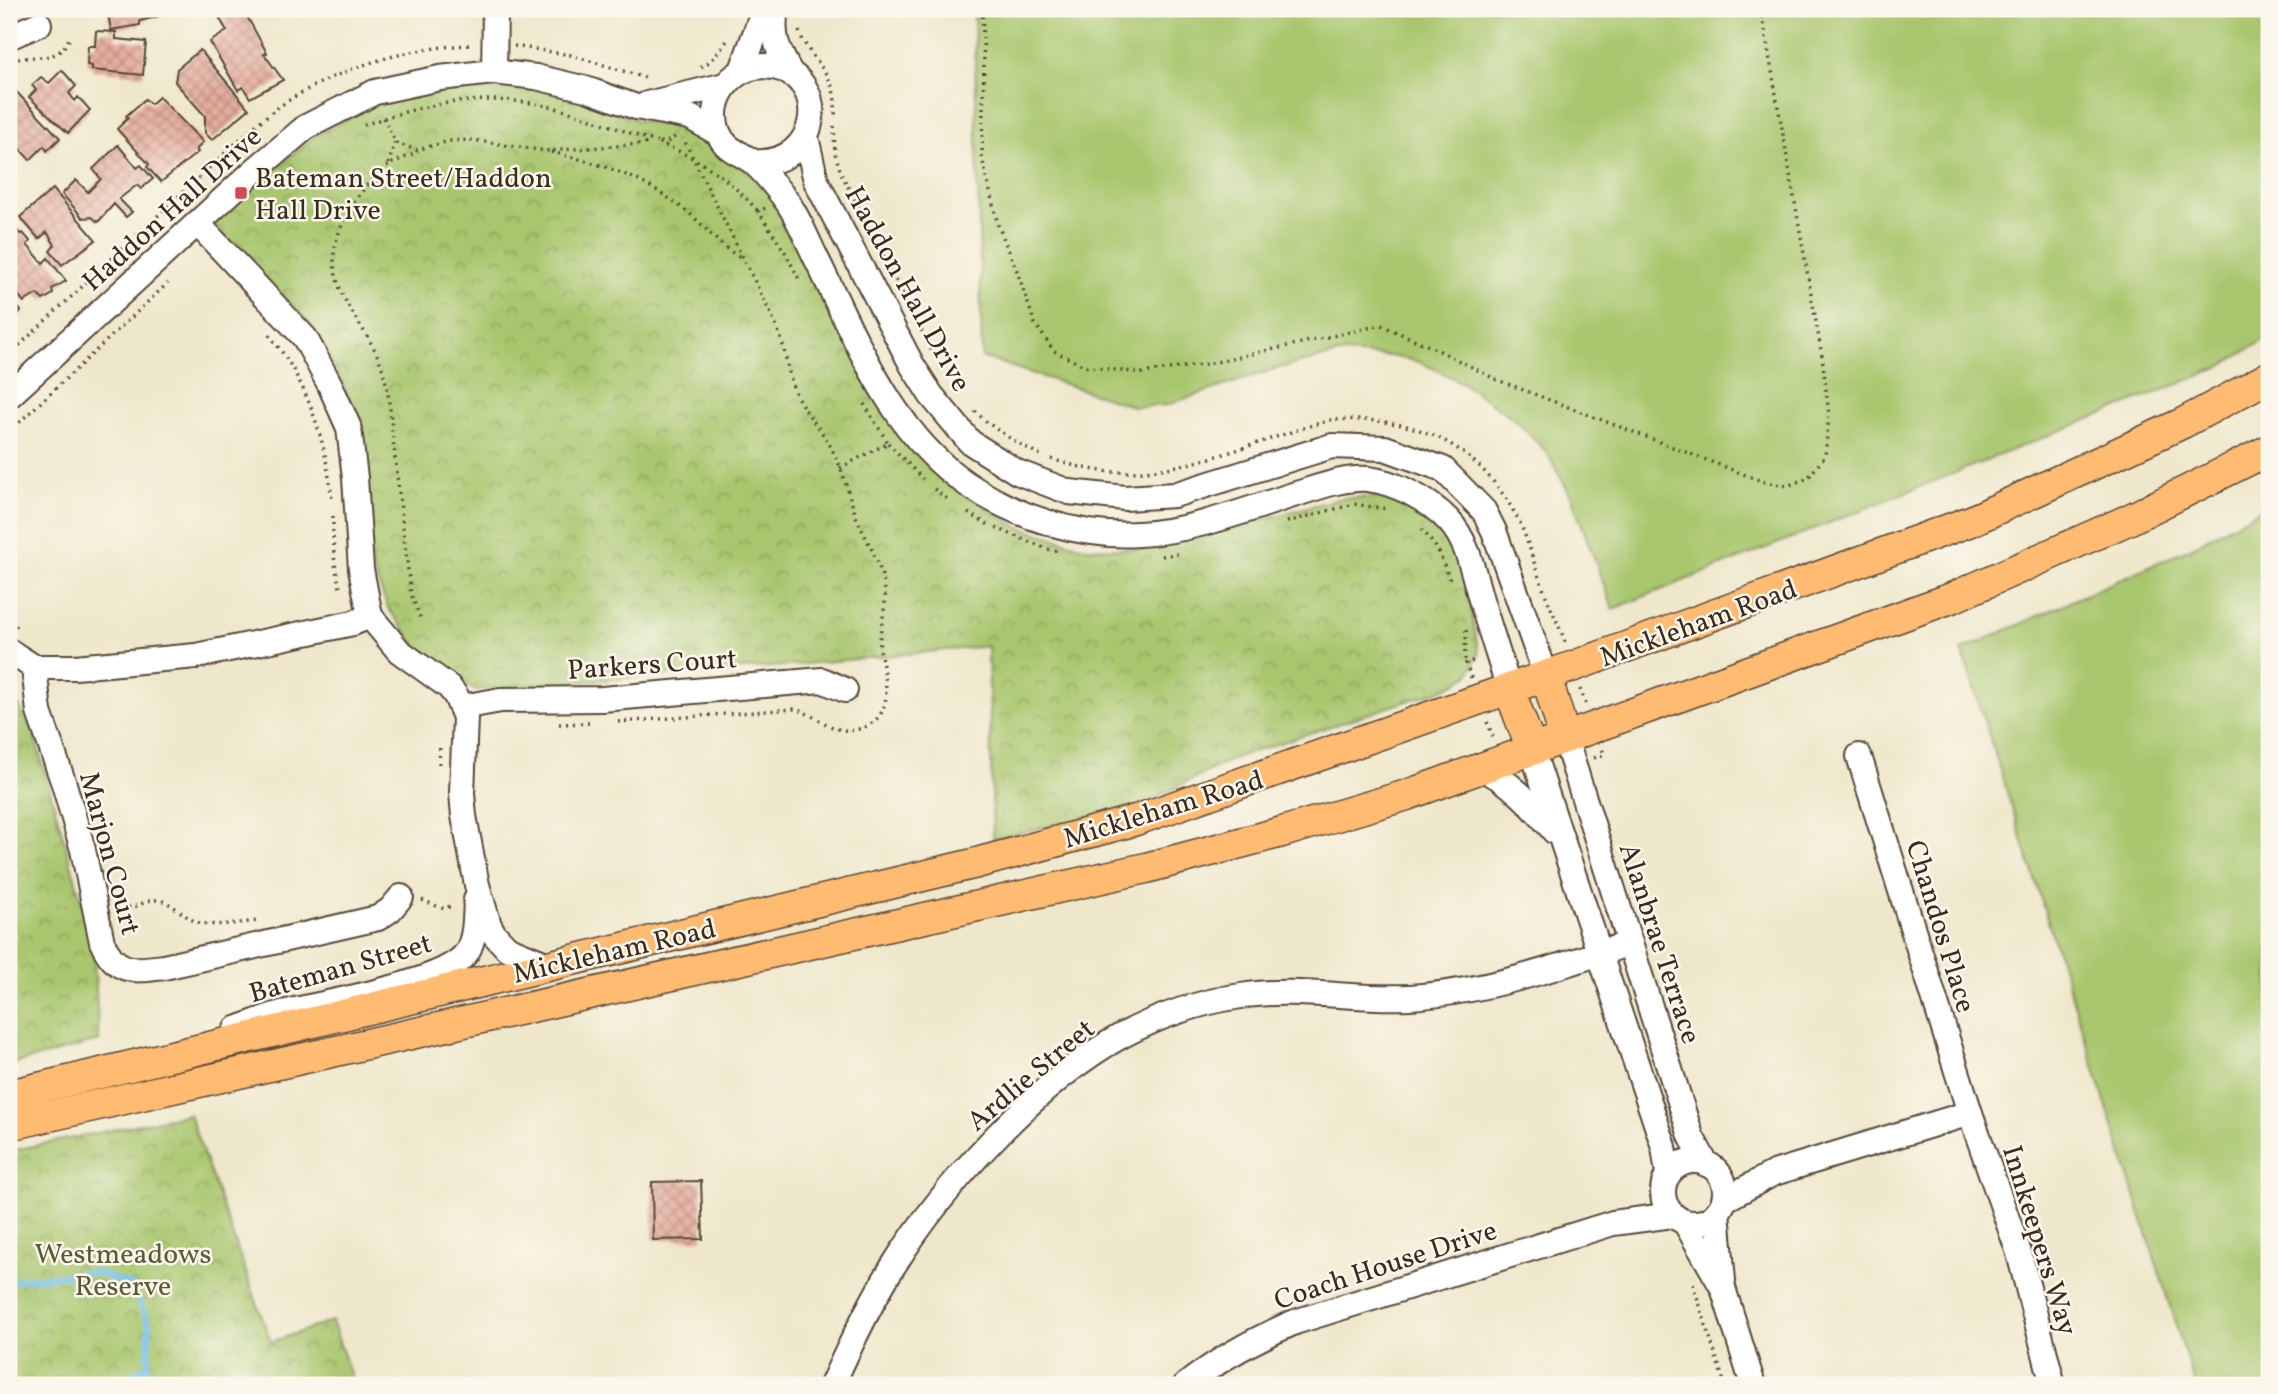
<svg xmlns="http://www.w3.org/2000/svg" width="2278" height="1394" viewBox="0 0 2278 1394" font-family="Vollkorn,serif">
  <style>
    .green { fill: #a8c66d; stroke: #727846; stroke-width: 2 }
    .park { fill: url(#park-crowns); stroke: #727846; stroke-width: 2 }
    .lines { fill: none; stroke-linecap: round; stroke-linejoin: round }
    .stream { stroke: #73c2ee; stroke-width: 6 }
    .building { fill: url(#building-cross-hatch) }
    .minor-casing { stroke: #564638; stroke-width: 28 }
    .major-casing { stroke: #564638; stroke-width: 33 }
    .path { stroke: #564638; stroke-width: 3.5; stroke-dasharray: 2 5; stroke-linecap: butt }
    .minor { stroke: #fff; stroke-width: 24 }
    .major { stroke: #ffbb71; stroke-width: 30 }
    .poi-dot { fill: #d1495b; stroke: #fbf7ec; stroke-width: 2.5 }
    .labels { text-anchor: middle; stroke-width: 5; stroke-linejoin: round; paint-order: stroke }
    .poi-label { font-size: 28px; fill: #3b2a1e; stroke: #fbf7ec; text-anchor: start }
    .street-label { font-size: 28px; fill: #3b2a1e; stroke: #fbf7ec }
    .park-label { font-size: 28px; fill: #5c5936; stroke: #fbf7ec }
  </style>
  <defs>
    <pattern id="park-crowns" width="20" height="18" patternUnits="userSpaceOnUse" patternTransform="scale(1.75)"><rect width="20" height="18" fill="#a8c66d"/><path d="M2 6a3 3 0 1 1 6 0M12 15a3 3 0 1 1 6 0" fill="none" stroke="#8aa159"/></pattern>
    <pattern id="building-cross-hatch" width="8" height="8" patternUnits="userSpaceOnUse" patternTransform="scale(1.75)"><rect width="8" height="8" fill="#e4ab9b"/><path d="M0 0l8 8M0 8l8-8" fill="none" stroke="#ba8b7e"/></pattern>
  </defs>
  <rect width="100%" height="100%" fill="#fbf7ec"/>
  <filter id="ink" filterUnits="userSpaceOnUse"><feTurbulence type="fractalNoise" baseFrequency=".0143" numOctaves="2"/><feDisplacementMap in="SourceGraphic" scale="14" xChannelSelector="R" yChannelSelector="G"/><feConvolveMatrix kernelMatrix="1 2 1 2 8 2 1 2 1" color-interpolation-filters="sRGB"/></filter>
  <filter id="wash" filterUnits="userSpaceOnUse"><feTurbulence type="fractalNoise" baseFrequency=".00686" numOctaves="4" result="noise"/><feDisplacementMap in="SourceGraphic" scale="28" xChannelSelector="R" yChannelSelector="G"/><feGaussianBlur stdDeviation="1.57" result="paint"/><feColorMatrix in="noise" values="0 0 0 0 0 0 0 0 0 0 0 0 0 0 0 0 0 1.4 0 .05"/><feComposite in="paint" operator="in"/></filter>
  <g filter="url(#wash)">
    <rect width="100%" height="100%" fill="#efe7cb"/>
    <!-- green -->
    <g class="green">
      <polygon points="974,9 2269,9 2269,337 2218,368 1613,609 1571,496 1546,451 1513,418 1461,382 1420,362 1391,356 1344,353 1278,368 1166,405 1135,407 982,357"/>
      <polygon points="2269,505 2269,1385 2195,1385 1962,650 2188,549"/>
    </g>
    <!-- park -->
    <g class="park">
      <polygon points="496,85 543,89 590,101 637,120 686,129 710,143 747,171 784,209 959,490 1018,527 1087,548 1142,549 1227,529 1341,498 1384,497 1418,508 1445,532 1461,558 1479,653 1468,676 1444,689 1234,758 1141,805 993,839 988,646 794,665 474,690 416,645 388,608 372,567 361,431 344,386 314,328 213,224 267,175 314,137 379,101 449,88"/>
      <polygon points="9,688 34,734 93,942 99,1041 9,1065"/>
      <polygon points="189,1114 271,1342 332,1321 354,1385 9,1385 9,1151"/>
    </g>
    <g class="lines">
      <!-- stream -->
      <polyline class="stream" points="9,1281 95,1272 132,1285 149,1324 148,1365 117,1385"/>
    </g>
    <g id="blocks">
      <!-- building -->
      <g class="building">
        <polygon points="107,9 178,9 178,11 140,21 140,25 111,30"/>
        <polygon points="238,9 243,9 267,53 264,54 283,80 250,98 243,87 238,90 210,42 227,31 220,19"/>
        <polygon points="96,31 116,32 116,39 146,42 143,75 92,70 92,66 87,65 88,46 95,46"/>
        <polygon points="200,50 249,109 212,140 205,133 205,116 175,82 177,69"/>
        <polygon points="62,70 76,86 69,93 75,101 78,97 90,110 68,133 29,97 36,90 32,85 41,77 49,83"/>
        <polygon points="9,84 60,138 47,151 44,146 30,160 9,137"/>
        <polygon points="159,97 203,142 196,150 198,152 161,182 147,167 149,164 117,129 128,118 126,116 145,99 151,104"/>
        <polygon points="118,145 137,168 141,165 153,179 141,189 137,185 119,199 132,212 126,217 114,204 98,222 92,217 83,218 62,194 76,180 88,192 101,179 93,169"/>
        <polygon points="53,189 96,240 62,265 50,251 55,245 47,232 39,239 20,217"/>
        <polygon points="9,219 20,234 23,233 30,241 27,245 43,263 48,258 66,281 52,289 53,294 43,300 37,294 24,302 9,284"/>
        <polygon points="9,297 21,311 9,324"/>
        <polygon points="701,1181 703,1239 653,1240 652,1182"/>
      </g>
    </g>
  </g>
  <g filter="url(#ink)">
    <use href="#blocks" fill-opacity="0" stroke="#564638" stroke-width="2"/>
    <g class="lines">
      <!-- minor casing -->
      <g class="minor-casing">
        <g id="minor">
          <path d="M776 9C771 36 778 51 791 74"/>
          <polyline points="9,37 39,24"/>
          <polyline points="742,70 764,9"/>
          <polyline points="494,72 495,9"/>
          <polyline points="647,104 725,85"/>
          <polyline points="806,137 816,181 912,365 931,395 970,442 1017,472 1069,492 1125,498 1174,495 1332,446 1385,448 1443,469 1484,511 1494,531 1546,676"/>
          <path d="M753 162C822 167 831 77 773 67 736 60 705 97 718 132 726 152 741 152 754 163 765 173 777 188 786 200 799 218 808 242 818 262 857 341 892 433 967 484 1016 517 1080 538 1139 534 1192 531 1243 511 1293 495 1317 488 1343 477 1368 479 1395 482 1429 500 1448 520 1468 540 1474 576 1482 603 1491 631 1500 660 1509 689"/>
          <polyline points="198,224 305,338 330,385 349,428 355,478 361,569 370,616 399,651 449,687 456,696 465,717 462,793 464,816 477,885 489,925 494,934 507,948 548,965"/>
          <polyline points="9,396 254,171 306,127 375,92 440,78 494,72 536,77 586,89 636,107 690,117 718,133"/>
          <polyline points="9,651 34,667 75,667 196,656 353,623 370,616"/>
          <path d="M34 667 39 712 64 784 83 850 102 942C116 974 133 971 164 967L378 918 390 910 401 897"/>
          <polyline points="462,707 501,700 602,699 822,680 845,690"/>
          <polyline points="1565,738 1691,1136 1706,1164"/>
          <polyline points="1532,750 1664,1147 1668,1174"/>
          <polyline points="1859,756 1970,1113 2019,1253 2053,1385"/>
          <path d="M1480 768C1509 779 1534 807 1554 831"/>
          <path d="M236 1029C251 1024 266 1017 282 1013 321 1003 446 984 467 952 476 936 475 917 476 900"/>
          <circle cx="1694" cy="1192" r="31"/>
          <polyline points="1724,1200 1774,1173 1970,1113"/>
          <polyline points="1717,1212 1723,1281"/>
          <polyline points="1685,1222 1723,1288 1753,1385"/>
          <path d="M832 1385C850 1345 869 1305 892 1268 943 1186 1036 1083 1121 1036 1159 1016 1199 1002 1241 996 1297 987 1354 1000 1410 997 1486 992 1559 967 1630 943"/>
          <path d="M1186 1385C1220 1358 1255 1339 1295 1322L1613 1223 1673 1215"/>
        </g>
      </g>
      <!-- major casing -->
      <g class="major-casing">
        <g id="major">
          <polyline points="1546,676 1565,738"/>
          <polyline points="1509,689 1532,750"/>
          <polyline points="9,1095 973,864 1136,820 1574,666 1971,521 2183,423 2269,377"/>
          <polyline points="9,1125 1146,868 1282,832 1407,795 1954,597 2130,519 2269,450"/>
        </g>
      </g>
      <!-- path -->
      <g class="path">
        <polyline points="982,9 984,65 982,158 998,225 1017,271 1035,324 1054,351 1084,366 1141,373 1212,363 1381,325 1438,350 1495,379 1764,482 1787,486 1808,478 1825,456 1829,414 1822,356 1761,9"/>
        <path d="M799 31C811 65 838 70 835 115"/>
        <polyline points="514,46 571,55 649,79"/>
        <path d="M18 59C43 54 58 64 71 35"/>
        <polyline points="701,67 711,61 727,41"/>
        <polyline points="383,118 396,143 417,150 449,141 472,140 546,151 644,144 651,141"/>
        <path d="M364 125C427 102 493 91 559 109 592 118 624 132 657 142"/>
        <polyline points="834,126 835,153 841,173 935,357"/>
        <path d="M675 137 667 142H657C702 160 725 175 758 211"/>
        <polyline points="395,142 388,165 418,152"/>
        <path d="M551 152C607 165 643 177 689 213 707 228 720 248 742 258"/>
        <path d="M388 165C363 184 333 227 334 260 335 303 372 331 383 371 391 399 391 428 395 456 400 502 405 548 411 594L421 620"/>
        <polyline points="765,208 758,211 785,252 799,279"/>
        <path d="M269 335C308 382 326 440 332 501"/>
        <path d="M9 355 224 154C245 135 266 114 291 99 345 66 409 47 472 45"/>
        <path d="M975 411C995 431 1019 444 1044 457"/>
        <polyline points="9,432 168,283"/>
        <polyline points="888,443 923,479"/>
        <path d="M1051 459C1074 466 1096 472 1120 472 1191 473 1263 438 1331 420 1410 416 1471 438 1513 510 1527 533 1532 560 1542 585 1549 606 1559 624 1566 645"/>
        <polyline points="840,468 888,443 864,404"/>
        <polyline points="934,489 950,501"/>
        <polyline points="968,513 989,525"/>
        <path d="M333 516C333 542 333 565 341 591"/>
        <polyline points="1287,522 1354,504 1388,509"/>
        <polyline points="996,528 1047,549 1061,551"/>
        <polyline points="1422,529 1438,550 1451,583"/>
        <polyline points="1162,556 1182,553"/>
        <polyline points="9,613 19,631"/>
        <path d="M1466 630C1467 642 1463 651 1466 663"/>
        <polyline points="1471,678 1466,663 1476,660"/>
        <polyline points="1580,689 1586,705"/>
        <path d="M618 722 793 709C819 714 834 738 862 728 898 715 884 676 880 649 878 629 887 610 885 591 882 563 866 541 856 516 848 494 844 472 833 451 824 432 808 417 798 398 789 381 787 360 782 342 779 331 774 322 770 312L683 138"/>
        <polyline points="1487,722 1493,737"/>
        <polyline points="559,724 593,723"/>
        <polyline points="1594,758 1604,755 1602,748"/>
        <polyline points="439,764 440,744"/>
        <path d="M117 899C132 917 139 900 157 900 173 901 184 919 200 923 218 927 242 922 260 921"/>
        <polyline points="422,900 444,909 453,905"/>
        <polyline points="1693,1284 1725,1385"/>
      </g>
      <!-- minor -->
      <use href="#minor" class="minor"/>
      <!-- major -->
      <use href="#major" class="major"/>
    </g>
  </g>
  <!-- markers -->
  <rect class="poi-dot" x="234" y="186" width="14" height="14" rx="3.5"/>
  <g class="labels">
    <!-- poi labels -->
    <g class="poi-label">
      <text x="255" y="187">Bateman Street/Haddon<tspan x="255" dy="32">Hall Drive</tspan></text>
    </g>
    <!-- street labels -->
    <g class="street-label">
      <text transform="translate(171 208) rotate(-42)" y="10">Haddon Hall Drive</text>
      <text transform="translate(909 288) rotate(61)" y="10">Haddon Hall Drive</text>
      <text transform="translate(1698 622) rotate(-20)" y="10">Mickleham Road</text>
      <text transform="translate(652 663) rotate(-4)" y="10">Parkers Court</text>
      <text transform="translate(1163 808) rotate(-17)" y="10">Mickleham Road</text>
      <text transform="translate(111 853) rotate(75)" y="10">Marjon Court</text>
      <text transform="translate(1942 926) rotate(73)" y="10">Chandos Place</text>
      <text transform="translate(1661 943) rotate(72)" y="10">Alanbrae Terrace</text>
      <text transform="translate(614 950) rotate(-13)" y="10">Mickleham Road</text>
      <text transform="translate(340 967) rotate(-16)" y="10">Bateman Street</text>
      <text transform="translate(1030 1074) rotate(-40)" y="10">Ardlie Street</text>
      <text transform="translate(2041 1240) rotate(73)" y="10">Innkeepers Way</text>
      <text transform="translate(1385 1264) rotate(-18)" y="10">Coach House Drive</text>
    </g>
    <!-- park labels -->
    <g class="park-label">
      <text x="123" y="1263">Westmeadows<tspan x="123" dy="32">Reserve</tspan></text>
    </g>
  </g>
  <!-- margin -->
  <rect width="2278" height="1394" fill="none" stroke="#fbf7ec" stroke-width="35"/>
</svg>
